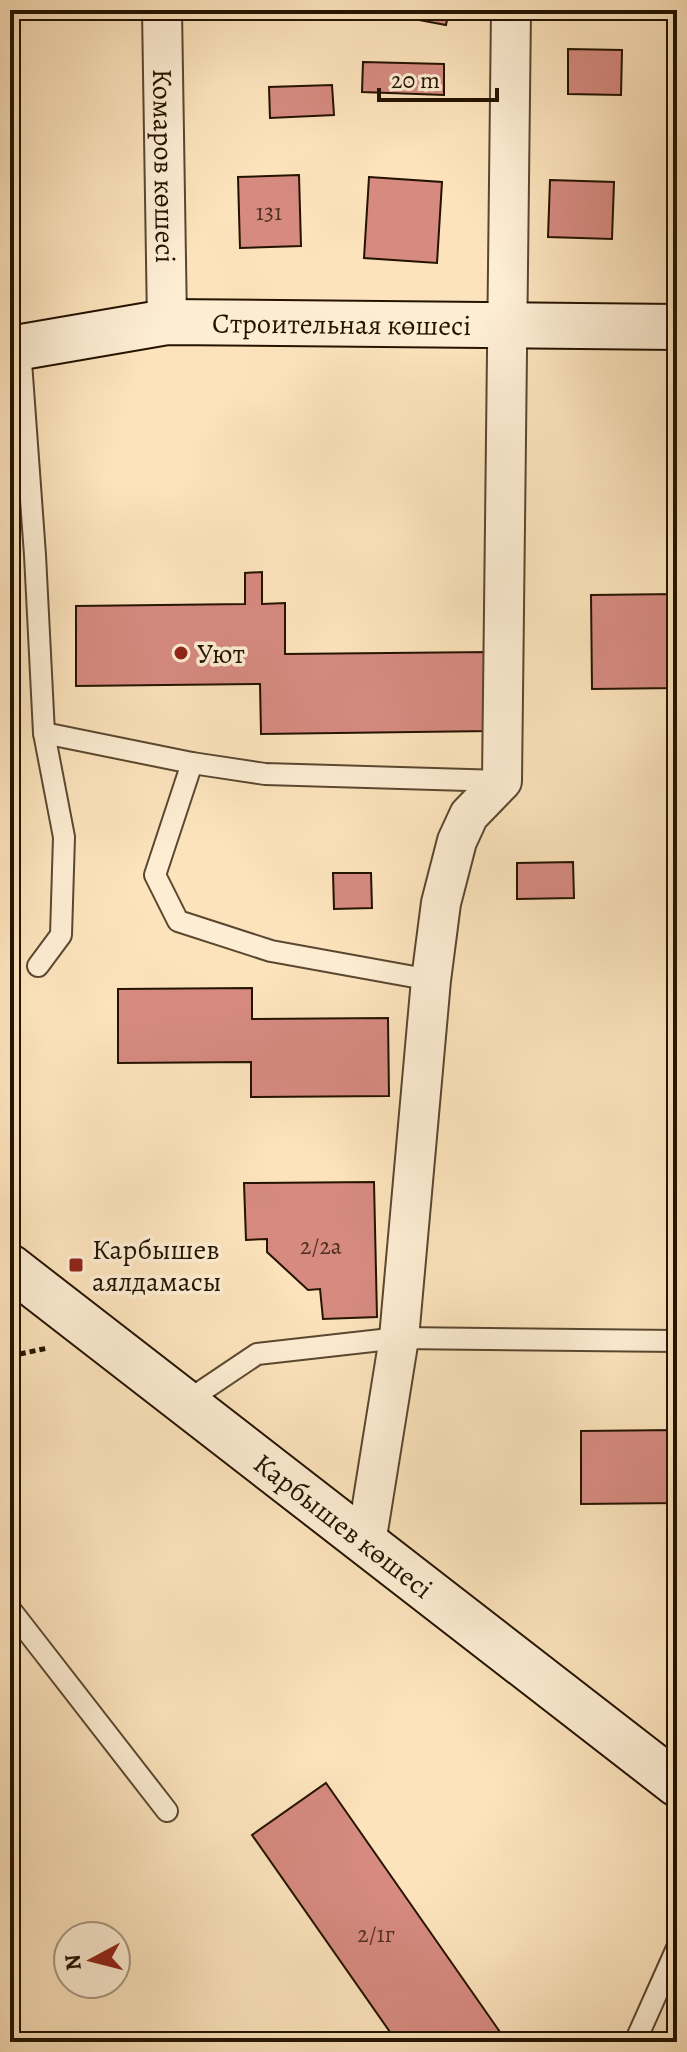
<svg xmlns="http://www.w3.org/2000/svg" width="687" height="2052" viewBox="0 0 687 2052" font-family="Alegreya,serif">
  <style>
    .building { fill: #d68a80; stroke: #241300; stroke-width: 2 }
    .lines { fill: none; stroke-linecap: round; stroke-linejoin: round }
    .lane-casing { stroke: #5a472f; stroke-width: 24 }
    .street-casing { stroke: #5a472f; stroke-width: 42 }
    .secondary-casing { stroke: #241300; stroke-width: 48 }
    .path { stroke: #241300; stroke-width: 5; stroke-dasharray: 6 4; stroke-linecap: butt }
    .lane { stroke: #fdedd3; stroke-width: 20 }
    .street { stroke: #fdedd3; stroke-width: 38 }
    .secondary { stroke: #fdedd3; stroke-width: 44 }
    .poi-dot { fill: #8f2418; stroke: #fdedd3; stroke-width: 3 }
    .labels { text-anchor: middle; stroke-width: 7; stroke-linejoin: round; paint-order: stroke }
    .number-label { font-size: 24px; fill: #503120 }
    .street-label { font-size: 28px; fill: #241300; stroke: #fdedd3 }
    .poi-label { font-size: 28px; fill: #241300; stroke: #fdedd3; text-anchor: start }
  </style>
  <rect width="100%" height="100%" fill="#fce3bc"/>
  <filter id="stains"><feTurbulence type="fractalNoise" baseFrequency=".0025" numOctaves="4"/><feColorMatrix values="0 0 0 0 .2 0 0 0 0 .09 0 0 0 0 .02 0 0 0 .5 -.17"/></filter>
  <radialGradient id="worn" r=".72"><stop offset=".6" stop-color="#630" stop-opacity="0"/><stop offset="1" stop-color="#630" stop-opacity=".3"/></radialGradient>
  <!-- building -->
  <g class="building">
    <polygon points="237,10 287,10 287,13 237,16"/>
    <polygon points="404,10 449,10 446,25 403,17"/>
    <polygon points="568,49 622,50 621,95 568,94"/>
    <polygon points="363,62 444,64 444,95 362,92"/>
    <polygon points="332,85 334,115 270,118 269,87"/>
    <polygon points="299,175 301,246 240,248 238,177"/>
    <polygon points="369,177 442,182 437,263 364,258"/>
    <polygon points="550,180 614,182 612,239 548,237"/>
    <polygon points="262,572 262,604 285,603 285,654 490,652 490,731 261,734 260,684 76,686 76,606 245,604 245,573"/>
    <polygon points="677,594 677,688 592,689 591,595"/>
    <polygon points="573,862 574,898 517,899 517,863"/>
    <polygon points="333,873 371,873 372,908 334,909"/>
    <polygon points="252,988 252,1019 388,1018 389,1096 251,1097 251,1062 118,1063 118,989"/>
    <polygon points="374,1182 377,1317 323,1319 320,1289 308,1290 267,1252 267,1239 246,1240 244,1183"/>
    <polygon points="677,1430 677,1503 581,1504 581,1431"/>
    <polygon points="326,1783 500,2032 487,2042 397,2042 252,1835"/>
  </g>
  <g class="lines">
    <!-- lane casing -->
    <g class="lane-casing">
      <g id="lane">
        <polyline points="20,348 35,555 44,733 64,837 61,935 38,966"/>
        <polyline points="44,733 192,763 265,774 502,781"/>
        <polyline points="192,763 155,875 178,921 271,951 431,980"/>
        <polyline points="184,1403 257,1354 399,1338 677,1341"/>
        <polyline points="10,1609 167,1811"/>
        <polyline points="635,2042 677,1948"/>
      </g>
    </g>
    <!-- street casing -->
    <g class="street-casing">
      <g id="street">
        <path id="s1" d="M162 10 167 322"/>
        <polyline points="366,1543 399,1338 431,980 441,903 457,841 469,815 502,781 511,10"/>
      </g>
    </g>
    <!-- secondary casing -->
    <g class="secondary-casing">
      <g id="secondary">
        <path id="s2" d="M10 349 167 322 677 327"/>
        <path id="s3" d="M10 1267 677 1784"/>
      </g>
    </g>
    <!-- path -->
    <polyline class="path" points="10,1356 48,1348"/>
    <!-- lane -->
    <use href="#lane" class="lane"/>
    <!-- street -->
    <use href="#street" class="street"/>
    <!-- secondary -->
    <use href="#secondary" class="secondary"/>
  </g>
  <!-- markers -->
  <g class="poi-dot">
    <circle cx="181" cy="653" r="8"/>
    <rect x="68" y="1257" width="16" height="16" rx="4"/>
  </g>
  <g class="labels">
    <!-- number labels -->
    <g class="number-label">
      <text x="269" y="220">131</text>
      <text x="321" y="1254">2/2а</text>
      <text x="376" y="1942">2/1г</text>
    </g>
    <!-- street labels -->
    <g class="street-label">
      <text dy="10" stroke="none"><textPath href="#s1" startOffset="156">Комаров көшесі</textPath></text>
      <text dy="10" stroke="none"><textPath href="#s2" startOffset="334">Строительная көшесі</textPath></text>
      <text dy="10" stroke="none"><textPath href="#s3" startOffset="422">Карбышев көшесі</textPath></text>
    </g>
    <!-- poi labels -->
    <g class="poi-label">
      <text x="197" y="663">Уют</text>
      <text x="92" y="1259">Карбышев<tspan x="92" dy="32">аялдамасы</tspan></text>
    </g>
  </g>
  <!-- margin -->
  <rect width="687" height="2052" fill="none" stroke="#fce3bc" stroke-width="40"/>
  <rect x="12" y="12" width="663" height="2028" fill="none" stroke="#241300" stroke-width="4"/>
  <rect x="20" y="20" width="647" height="2012" fill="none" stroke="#241300" stroke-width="2"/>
  <!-- north arrow -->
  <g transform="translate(92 1960) rotate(263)"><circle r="38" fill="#fdedd3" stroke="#a6967f" stroke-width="2"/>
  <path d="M0-6L14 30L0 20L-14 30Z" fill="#8f2418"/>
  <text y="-12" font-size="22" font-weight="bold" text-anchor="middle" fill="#241300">N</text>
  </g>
  <!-- scale -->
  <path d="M379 88v12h118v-12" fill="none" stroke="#241300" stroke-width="4"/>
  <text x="391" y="88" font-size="24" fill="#241300" stroke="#fdedd3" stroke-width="6" paint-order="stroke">20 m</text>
  <rect width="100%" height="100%" filter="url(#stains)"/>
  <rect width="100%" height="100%" fill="url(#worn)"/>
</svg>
